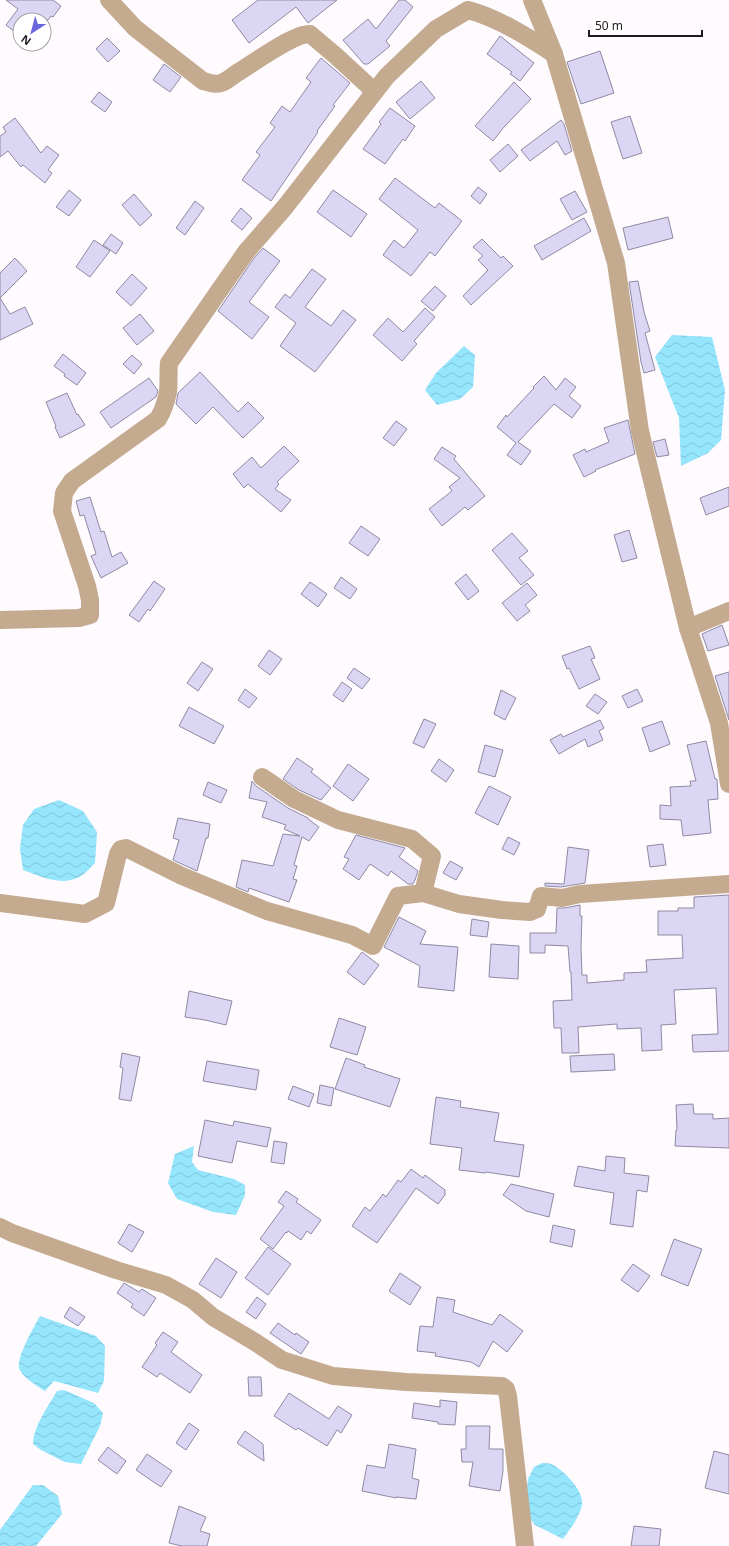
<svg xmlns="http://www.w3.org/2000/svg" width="729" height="1546" viewBox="0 0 729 1546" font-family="'Noto Sans',sans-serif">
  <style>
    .water { fill: url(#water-waves) }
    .building { fill: #dcd6f5; stroke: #8f8aa2 }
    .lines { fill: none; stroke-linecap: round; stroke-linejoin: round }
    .minor { stroke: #c4ab90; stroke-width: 18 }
  </style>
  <defs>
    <pattern id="water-waves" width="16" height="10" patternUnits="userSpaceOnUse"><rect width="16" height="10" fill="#95e5fc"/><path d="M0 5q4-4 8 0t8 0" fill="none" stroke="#80c4d8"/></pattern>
  </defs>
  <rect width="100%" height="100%" fill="#fefafe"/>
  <!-- water -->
  <g class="water">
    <polygon points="672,335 712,337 725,390 721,440 708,453 681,466 679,418 655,357"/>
    <polygon points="464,346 475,355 473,387 460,399 437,405 425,390 436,373"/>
    <path d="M59 800 83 811 97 832 95 863C91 867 86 873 81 876 62 887 42 877 23 870L20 849 23 825 34 809Z"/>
    <polygon points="194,1146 192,1162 198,1170 234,1179 245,1185 245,1195 236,1215 213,1212 177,1199 168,1183 175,1154"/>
    <path d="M40 1316 96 1336 105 1346 104 1381 98 1393 54 1381 45 1391C38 1387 21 1376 19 1368 17 1356 34 1327 40 1316Z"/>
    <path d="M64 1390 94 1403 103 1413 100 1426 81 1464 65 1462 41 1450 33 1444C34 1425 48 1407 57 1391Z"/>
    <path d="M542 1463C545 1463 549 1463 551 1464 563 1469 584 1491 582 1504 580 1517 570 1529 563 1539L535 1525 524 1511 528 1479 534 1467Z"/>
    <polygon points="33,1485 43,1485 58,1496 62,1514 36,1546 0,1546 0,1530"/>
  </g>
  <!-- building -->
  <g class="building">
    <polygon points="6,0 53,0 61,6 53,17 51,16 48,20 20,20 20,36 6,25 18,9"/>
    <polygon points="258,0 337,0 308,23 296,7 249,43 232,20"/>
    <polygon points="399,0 405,0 413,7 386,41 390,46 368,64 364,64 343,40 368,19 376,29"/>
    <polygon points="500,36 534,63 520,81 510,74 512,72 487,54"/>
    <polygon points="107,38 120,51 108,62 96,49"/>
    <polygon points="600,51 614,93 581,104 567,62"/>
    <polygon points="321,58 350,83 333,105 335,106 317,131 318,132 271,201 242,180 260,155 256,152 275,127 270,123 282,106 290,112 311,82 306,78"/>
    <polygon points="164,64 181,77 170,92 153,80"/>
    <polygon points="421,81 435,98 410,119 396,102"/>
    <polygon points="514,82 531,99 504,127 493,141 475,126"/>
    <polygon points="99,92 112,102 105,112 91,102"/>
    <polygon points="390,108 415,126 405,141 403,139 385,164 363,149 381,124 379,122"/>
    <polygon points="630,116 642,153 623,159 611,122"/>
    <polygon points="15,118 41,153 47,146 59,155 48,170 52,173 45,183 23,165 21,167 8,151 0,157 0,136 6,132 3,127"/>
    <polygon points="561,120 564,124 572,151 565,155 557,141 530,161 521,150"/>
    <polygon points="508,144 518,156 500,172 490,160"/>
    <polygon points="395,178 435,208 439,203 462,221 435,256 430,252 411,276 383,255 394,240 404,248 418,230 379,199"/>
    <polygon points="478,187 487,194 480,204 471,196"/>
    <polygon points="69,190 81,200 69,216 56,207"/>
    <polygon points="333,190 367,214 351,237 317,212"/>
    <polygon points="575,191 587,212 572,220 560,199"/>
    <polygon points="134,194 152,215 140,226 122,205"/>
    <polygon points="195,201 204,208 185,235 176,228"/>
    <polygon points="241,208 252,218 242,230 231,221"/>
    <polygon points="668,217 673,238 628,250 623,228"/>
    <polygon points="584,218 591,231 542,260 534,246"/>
    <polygon points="111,234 123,243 116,254 103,245"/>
    <polygon points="482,239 501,258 503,256 513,266 471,305 463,296 488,270 478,260 483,256 473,247"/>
    <polygon points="94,240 110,251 90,277 76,267"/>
    <polygon points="263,248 280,261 249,302 269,317 252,339 218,311 254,258"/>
    <polygon points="15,258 27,271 0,298 10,314 25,307 33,324 0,340 0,273"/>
    <polygon points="312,269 326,279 305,307 331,326 343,310 356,320 315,372 280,346 296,323 275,307 285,294 290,298"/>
    <polygon points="132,274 147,288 131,306 116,292"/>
    <polygon points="638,281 644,312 650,331 645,333 655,370 644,373 641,362 629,282"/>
    <polygon points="435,286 446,296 433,311 421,301"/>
    <polygon points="425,308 435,317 414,341 417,344 402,361 373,335 388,318 403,332"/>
    <polygon points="140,314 154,331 137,345 123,328"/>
    <polygon points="63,354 86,373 77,385 64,376 65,374 54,366"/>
    <polygon points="132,355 142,364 134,374 123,364"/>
    <polygon points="200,372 238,412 248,402 264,418 243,438 213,407 196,424 176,404 178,393"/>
    <polygon points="544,376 556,390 565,378 576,387 569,396 581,406 572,418 554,404 518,442 531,451 521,465 507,455 516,443 497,427 506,415 507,417 534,388 533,387"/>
    <polygon points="149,378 158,391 156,397 111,428 100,412"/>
    <polygon points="67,393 77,415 78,414 85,425 60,438 55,427 56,426 46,402"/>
    <polygon points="628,420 635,454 595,470 596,471 584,477 573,455 585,449 586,452 609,442 604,428"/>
    <polygon points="396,421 407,429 394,446 383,438"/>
    <polygon points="665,439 669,455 657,457 653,442"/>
    <polygon points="284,446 299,461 277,482 279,484 275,489 291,500 281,512 248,484 244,488 233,474 252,457 261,468"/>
    <polygon points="442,447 456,456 454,459 485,496 468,510 465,507 442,526 429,509 452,491 449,487 460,478 434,459"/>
    <polygon points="729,487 729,506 706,515 700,498"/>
    <polygon points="90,497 101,532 104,531 112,557 121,552 128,563 101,578 91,556 96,554 84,515 80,516 76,501"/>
    <polygon points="361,526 380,539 368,556 349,543"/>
    <polygon points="629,530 637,558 622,562 614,535"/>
    <polygon points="512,533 528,551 519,558 534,575 521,585 492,550"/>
    <polygon points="466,574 479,591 468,600 455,583"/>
    <polygon points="341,577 357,589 350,599 334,588"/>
    <polygon points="154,581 165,589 150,611 148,609 139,622 129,615"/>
    <polygon points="310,582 327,594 318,607 301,594"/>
    <polygon points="527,583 537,595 525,605 530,611 517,621 502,603"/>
    <polygon points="722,625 729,645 708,651 702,634"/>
    <polygon points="590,646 595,658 591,659 600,679 579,689 569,668 567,669 562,656"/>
    <polygon points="269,650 282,659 270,675 258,666"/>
    <polygon points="202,662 213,669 198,691 187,683"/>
    <polygon points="354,668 370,679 362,689 347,678"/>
    <polygon points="729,672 729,720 715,676"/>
    <polygon points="342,682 352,689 343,702 333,695"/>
    <polygon points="245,689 257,698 249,708 238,700"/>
    <polygon points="637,689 643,701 628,708 622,696"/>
    <polygon points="501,690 516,698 505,720 494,714"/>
    <polygon points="595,694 607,702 598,714 586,706"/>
    <polygon points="189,707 224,726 214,744 179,726"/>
    <polygon points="424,719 436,724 424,748 413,743"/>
    <polygon points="600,720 604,728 599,731 603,740 588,747 585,739 559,754 550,740 561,734 563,737"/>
    <polygon points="662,721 670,744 650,752 642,728"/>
    <polygon points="706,741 715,779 717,779 718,799 708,800 711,833 683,836 681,820 660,819 660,805 671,806 670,787 691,786 690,781 696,781 687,745"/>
    <polygon points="485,745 503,750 495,777 478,772"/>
    <polygon points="297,758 313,769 311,772 331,788 321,800 299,790 283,779"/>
    <polygon points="439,759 454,770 446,782 431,771"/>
    <polygon points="348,764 369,779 353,801 333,786"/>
    <polygon points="252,781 256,786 288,808 308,818 308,819 319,827 309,841 302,837 294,865 297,866 293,879 297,880 289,902 249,888 248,892 236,887 242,860 273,866 283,834 300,836 284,829 286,825 262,817 267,802 249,798"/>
    <polygon points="208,782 227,790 221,803 203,795"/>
    <polygon points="489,786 511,797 498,825 475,813"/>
    <polygon points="178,818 210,824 208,838 206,838 197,871 173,860 179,840 173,838"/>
    <polygon points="356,835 405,848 399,857 418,871 415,880 413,884 408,884 391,871 388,876 370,864 359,880 343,869 349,859 344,857"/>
    <polygon points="508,837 520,843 514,855 502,849"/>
    <polygon points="663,844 666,865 650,867 647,846"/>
    <polygon points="568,847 589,850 585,883 561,887 545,886 545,883 564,884"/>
    <polygon points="450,861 463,868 456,880 443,873"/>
    <polygon points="729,895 729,1051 693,1052 692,1035 718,1034 716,988 674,990 676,1024 661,1025 662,1050 642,1051 641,1028 617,1029 617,1024 578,1027 579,1053 562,1053 561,1028 554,1028 553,1001 572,1000 571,972 570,972 568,946 545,945 545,953 530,953 530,933 556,933 557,908 564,908 580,905 580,916 582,916 581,946 582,975 587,975 587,983 624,980 624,973 647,972 646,960 683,958 682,935 658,935 658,911 678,911 678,908 694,908 694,897"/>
    <polygon points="399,917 426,931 420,944 458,947 454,991 418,987 420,966 384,947"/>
    <polygon points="472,919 489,922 487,937 470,935"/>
    <polygon points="491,944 519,946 518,979 489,977"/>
    <polygon points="362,952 379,965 364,985 347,972"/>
    <polygon points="189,991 232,1001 226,1025 205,1020 185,1017"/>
    <polygon points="339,1018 366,1027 357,1055 330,1047"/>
    <polygon points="122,1053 140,1057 131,1101 119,1099 123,1068 120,1067"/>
    <polygon points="614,1054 615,1070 571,1072 570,1056"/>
    <polygon points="346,1058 365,1065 364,1067 400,1079 390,1107 335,1089"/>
    <polygon points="207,1061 259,1070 256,1090 203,1081"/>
    <polygon points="320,1085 334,1088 331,1106 317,1103"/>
    <polygon points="293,1086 314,1094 309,1107 288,1099"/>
    <polygon points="436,1097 461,1101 460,1107 499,1113 494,1141 524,1145 519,1177 486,1172 485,1173 459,1170 462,1148 430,1144"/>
    <polygon points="693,1104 694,1114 713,1114 713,1119 729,1118 729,1148 675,1146 676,1130 677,1130 676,1105"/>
    <polygon points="205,1120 233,1126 234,1121 271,1128 267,1147 237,1141 232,1163 198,1156"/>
    <polygon points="274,1141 287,1143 284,1164 271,1162"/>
    <polygon points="606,1156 625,1158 624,1173 649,1176 647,1192 637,1190 633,1227 610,1224 614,1193 574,1186 578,1166 605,1171"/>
    <polygon points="411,1169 423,1178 425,1175 445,1190 445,1195 438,1204 416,1188 377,1243 352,1226 365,1207 370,1211 383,1194 386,1197 398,1180 401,1182"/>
    <polygon points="511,1184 554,1194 549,1217 526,1211 503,1195"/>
    <polygon points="286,1191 298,1199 296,1202 321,1220 311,1234 307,1231 301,1240 288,1231 287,1233 286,1232 273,1249 260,1239 284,1206 278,1202"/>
    <polygon points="129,1224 144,1232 132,1252 118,1243"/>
    <polygon points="553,1225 575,1230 572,1247 550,1242"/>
    <polygon points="674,1239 702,1249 688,1286 661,1275"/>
    <polygon points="268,1247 291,1264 268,1295 245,1278"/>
    <polygon points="216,1258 237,1272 221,1298 199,1284"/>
    <polygon points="633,1264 650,1276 638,1292 621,1280"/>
    <polygon points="400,1273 421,1287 410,1305 389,1291"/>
    <polygon points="124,1283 139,1292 142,1289 156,1298 144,1316 131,1307 133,1304 117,1293"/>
    <polygon points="257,1297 266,1304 256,1319 246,1312"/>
    <polygon points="437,1297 455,1300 453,1312 492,1325 500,1314 523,1331 507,1352 493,1341 479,1367 471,1362 435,1356 436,1353 417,1351 420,1326 433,1327"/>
    <polygon points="70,1307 85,1317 78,1326 64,1317"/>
    <polygon points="278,1323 295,1335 296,1333 309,1342 301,1354 270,1333"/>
    <polygon points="163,1332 178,1342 171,1352 202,1375 190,1393 160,1373 157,1377 142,1367 157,1345 155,1343"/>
    <polygon points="248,1377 261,1377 262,1396 249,1396"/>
    <polygon points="289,1393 329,1419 338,1406 352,1415 341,1433 337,1430 327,1446 298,1428 296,1430 274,1416"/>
    <polygon points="440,1400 457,1402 455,1425 438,1424 438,1422 412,1418 414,1403 440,1407"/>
    <polygon points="189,1423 199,1430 186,1450 176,1443"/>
    <polygon points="466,1426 490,1426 489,1449 503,1449 503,1471 500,1491 469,1486 473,1462 462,1462 461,1449 466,1449"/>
    <polygon points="245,1431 263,1444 264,1461 237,1443"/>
    <polygon points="389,1444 416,1449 412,1478 419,1480 416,1499 396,1497 396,1498 362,1491 367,1465 385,1468"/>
    <polygon points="108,1447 126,1461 117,1474 98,1460"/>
    <polygon points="714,1451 729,1455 729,1494 705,1488"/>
    <polygon points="147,1454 172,1471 161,1487 136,1470"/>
    <polygon points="179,1506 206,1517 200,1531 210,1534 207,1546 182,1546 169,1543"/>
    <polygon points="634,1526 661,1529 659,1546 631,1546"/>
  </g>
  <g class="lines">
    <!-- minor -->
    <g class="minor">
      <path d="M109 0 135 28 203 81C210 83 215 85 221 83 227 81 232 76 237 73 252 64 294 33 310 34L336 56 374 91"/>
      <polyline points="532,0 554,54"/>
      <path d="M0 620 79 618 90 615V600L87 586 62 511 64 493 72 481 158 419C163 411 166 402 168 392 169 383 168 373 169 363L246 252 285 207 387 76 436 29 468 10C498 18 528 37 554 54L616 263 640 431 688 628 719 723 729 784"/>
      <polyline points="688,628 729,611"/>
      <polyline points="262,777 294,799 338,820 412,839 432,856 423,893"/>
      <polyline points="0,903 85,914 106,903 118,854 121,849 126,848 182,876 267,911 352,935 373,946 398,896 423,893 459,904 502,910 530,912 537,909 541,896 562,898 580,894 729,884"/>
      <polyline points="0,1227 12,1233 116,1270 166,1285 193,1300 213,1317 255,1342 282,1360 333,1376 406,1382 502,1386 506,1389 508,1396 525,1546"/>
    </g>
  </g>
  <!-- north arrow -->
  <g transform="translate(32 32) rotate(216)"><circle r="19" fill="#ffffff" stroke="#a6a3a6"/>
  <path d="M0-3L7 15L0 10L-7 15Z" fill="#6966e0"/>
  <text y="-6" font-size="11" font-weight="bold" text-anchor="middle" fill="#201920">N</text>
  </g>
  <!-- scale -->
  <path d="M589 30v6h113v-6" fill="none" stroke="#201920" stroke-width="2"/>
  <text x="595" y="30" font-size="12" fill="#201920" stroke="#ffffff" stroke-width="3" paint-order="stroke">50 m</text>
</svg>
